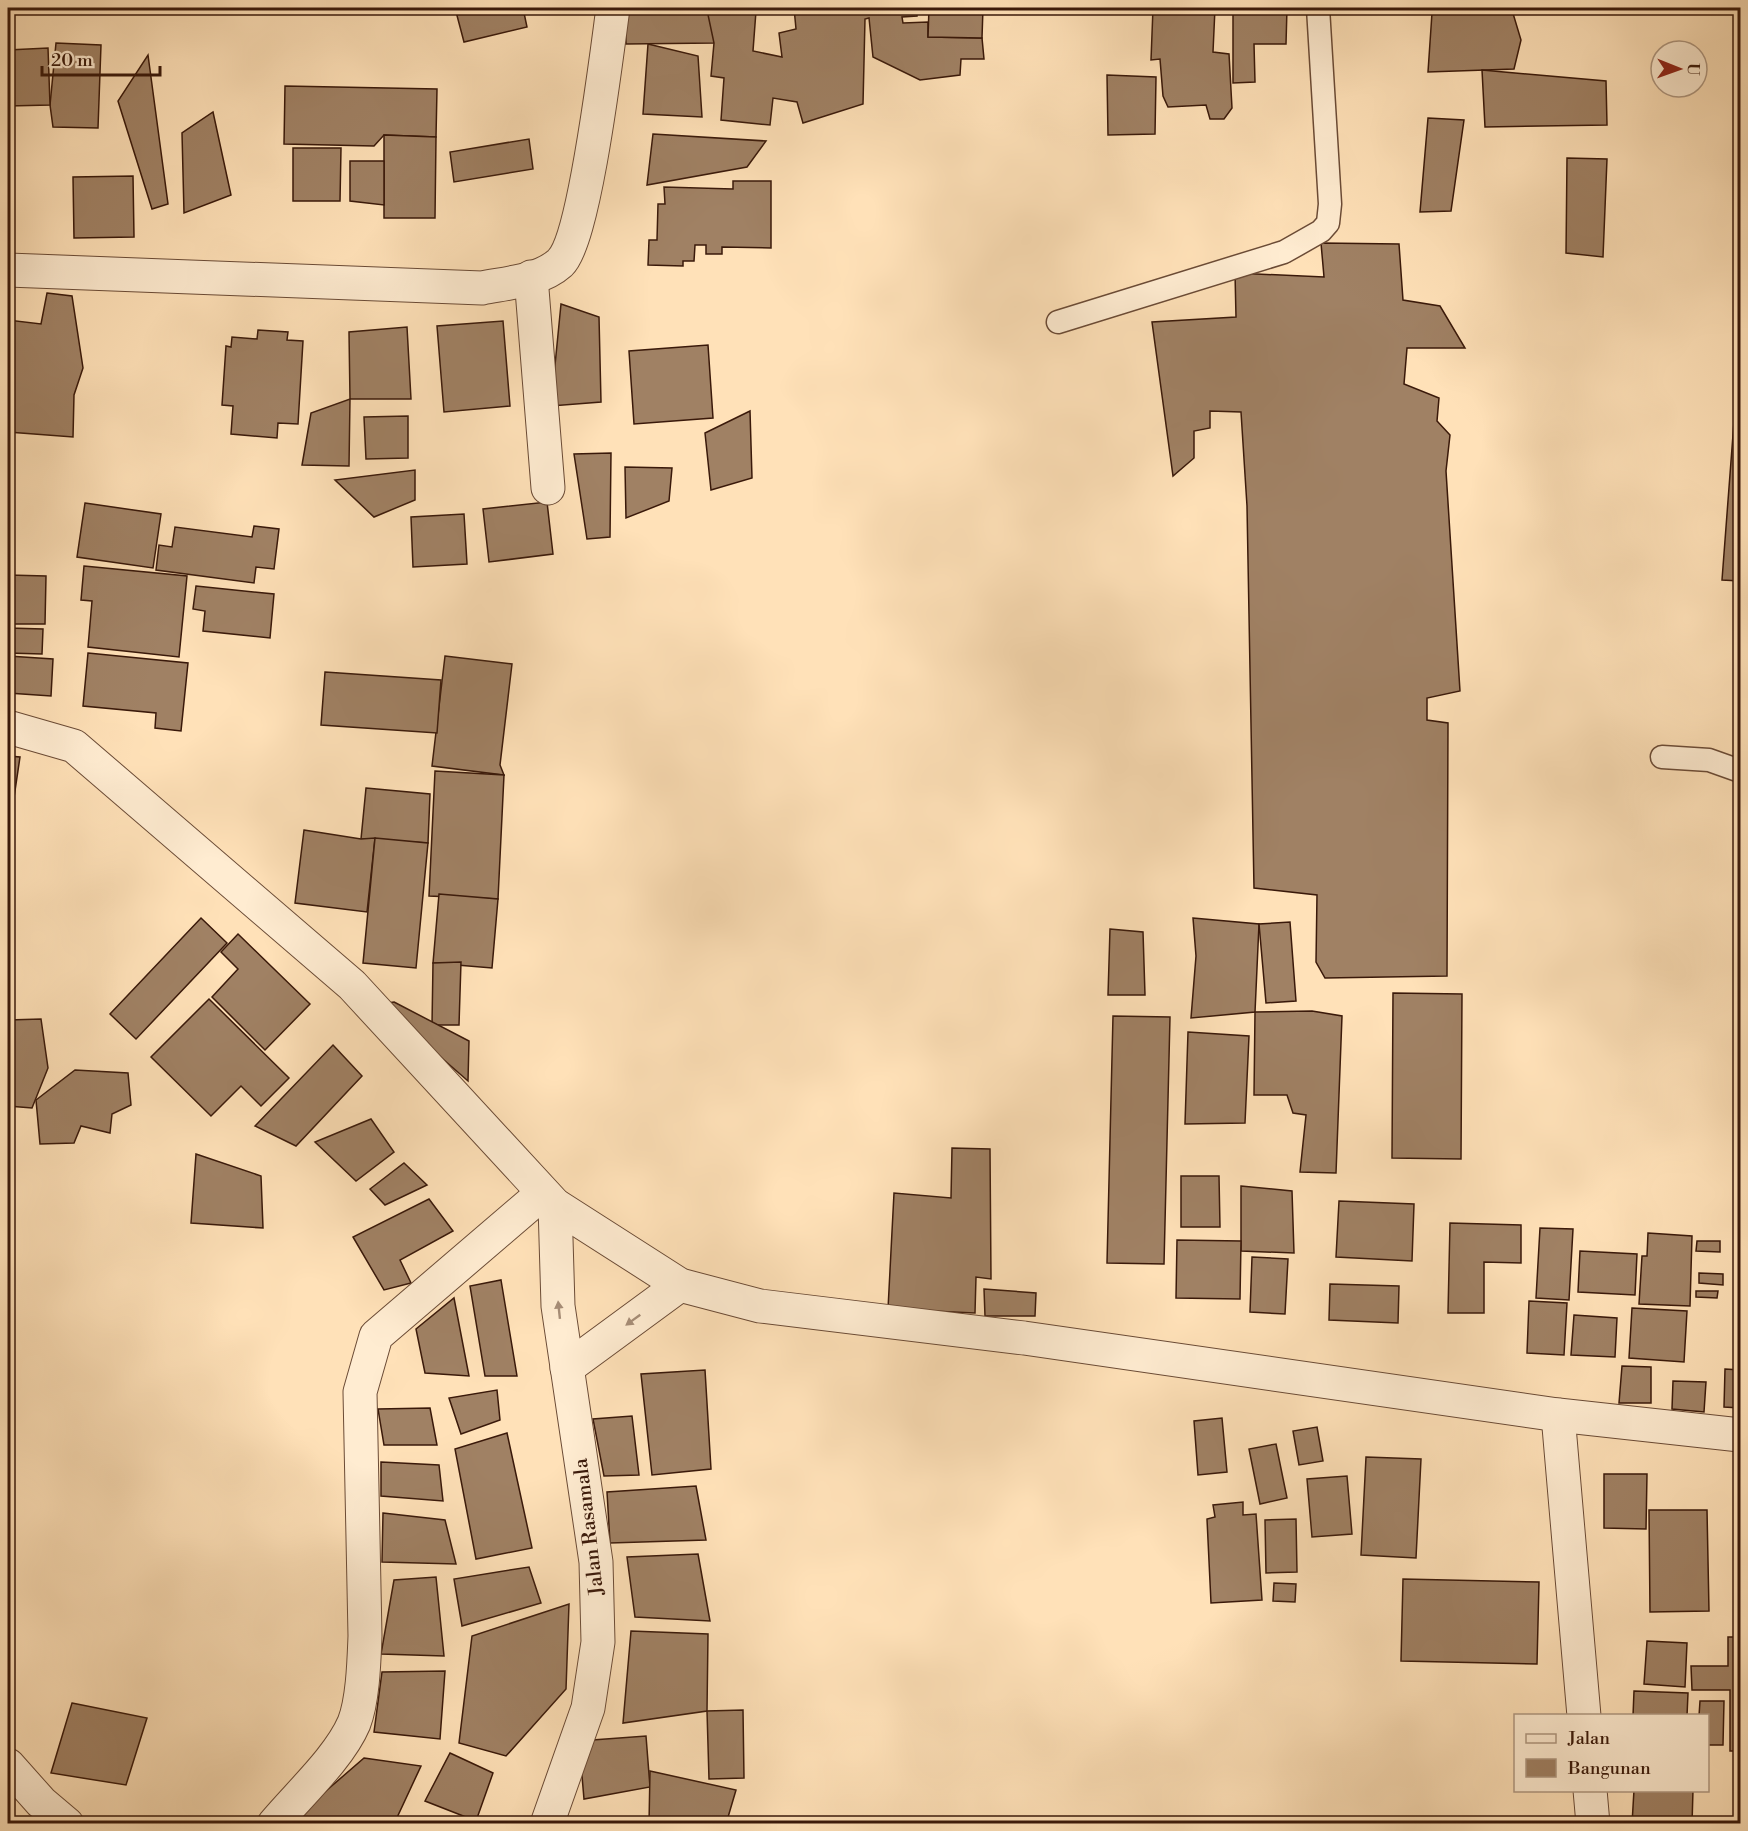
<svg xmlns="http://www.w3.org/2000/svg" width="1748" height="1831" viewBox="0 0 1748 1831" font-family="'Libre Bodoni',serif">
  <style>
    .building { fill: #a08164; stroke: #3a190a; stroke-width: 1.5 }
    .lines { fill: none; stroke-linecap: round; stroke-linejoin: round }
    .service-casing { stroke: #6b4b36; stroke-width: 25 }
    .minor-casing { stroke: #6b4b36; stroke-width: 35 }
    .tertiary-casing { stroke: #6b4b36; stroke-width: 35 }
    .service { stroke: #ffecd1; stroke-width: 22 }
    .minor { stroke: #ffecd1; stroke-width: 33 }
    .tertiary { stroke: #ffecd1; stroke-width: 33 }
    .oneway { fill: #a68d77 }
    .labels { text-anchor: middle; stroke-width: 4.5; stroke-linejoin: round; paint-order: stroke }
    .street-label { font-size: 20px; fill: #3a190a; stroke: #ffecd1 }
  </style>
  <rect width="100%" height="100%" fill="#ffe1b8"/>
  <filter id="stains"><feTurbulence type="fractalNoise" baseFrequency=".00333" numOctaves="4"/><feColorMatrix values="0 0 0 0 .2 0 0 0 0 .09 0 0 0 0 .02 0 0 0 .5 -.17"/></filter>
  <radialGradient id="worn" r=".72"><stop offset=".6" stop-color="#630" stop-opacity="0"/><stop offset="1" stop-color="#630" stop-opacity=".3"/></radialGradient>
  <!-- building -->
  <g class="building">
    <polygon points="455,8 523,8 527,27 464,42"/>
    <polygon points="637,8 713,8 714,43 626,44 625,11"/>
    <polygon points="794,8 917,8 917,16 902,17 903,23 928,22 928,37 982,38 984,59 961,59 960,75 920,80 873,57 869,18 865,19 863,104 803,123 797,102 773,98 770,125 721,120 724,78 711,76 714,43 707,10 756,11 753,51 782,57 779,33 796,29"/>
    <polygon points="929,8 983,8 982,38 928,37"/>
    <polygon points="1153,8 1215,8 1213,52 1229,54 1232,108 1224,119 1210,119 1206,105 1168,107 1163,96 1160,59 1151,60"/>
    <polygon points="1233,8 1287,8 1286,44 1254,44 1255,82 1233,83"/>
    <polygon points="1512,10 1521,40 1514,69 1428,72 1432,13"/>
    <polygon points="56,43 101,45 98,128 53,127 50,105"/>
    <polygon points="648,44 698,56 702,117 643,114"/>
    <polygon points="48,48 50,105 8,106 8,50"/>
    <polygon points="148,55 168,204 152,209 118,101"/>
    <polygon points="1482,70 1606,81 1607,125 1485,127"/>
    <polygon points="1107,75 1156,77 1155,134 1108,135"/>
    <polygon points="285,86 437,89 436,137 384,135 374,146 284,144"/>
    <polygon points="213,112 231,195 184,213 182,133"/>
    <polygon points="1428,118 1464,120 1451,211 1420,212"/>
    <polygon points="653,134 766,141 747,167 647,185"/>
    <polygon points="384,135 436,137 435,218 384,218"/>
    <polygon points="529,139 533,169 454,182 450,152"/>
    <polygon points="293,148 341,148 340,201 293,201"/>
    <polygon points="1567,158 1607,159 1603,257 1566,253"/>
    <polygon points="350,161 384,161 384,205 350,201"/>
    <polygon points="133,176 134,237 74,238 73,177"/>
    <polygon points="733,181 771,181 771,248 722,247 722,254 706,254 706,245 695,245 694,261 683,261 683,266 648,265 649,240 657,240 658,204 665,204 664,187 733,189"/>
    <polygon points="1321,243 1399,244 1403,300 1440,306 1465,348 1407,348 1404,384 1439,398 1437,421 1450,435 1446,471 1460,691 1427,698 1427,720 1448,723 1447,976 1325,978 1316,962 1317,895 1254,888 1247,506 1241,412 1210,411 1210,428 1194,431 1194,458 1173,476 1152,322 1236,317 1235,273 1324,277"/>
    <polygon points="47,293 72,296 83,368 74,395 73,437 8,432 8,320 41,324"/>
    <polygon points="561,304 599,317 601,402 551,406"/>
    <polygon points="503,321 510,406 444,412 437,326"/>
    <polygon points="407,327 411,399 350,399 349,332"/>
    <polygon points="258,330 288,332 287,340 303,341 298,424 278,423 277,438 231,434 233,406 222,405 226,346 231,347 232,337 257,339"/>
    <polygon points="708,345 713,418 634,424 629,351"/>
    <polygon points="1737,382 1740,382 1740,581 1722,580"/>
    <polygon points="350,399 349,466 302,465 311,413"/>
    <polygon points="750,411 752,478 711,490 705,433"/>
    <polygon points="408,416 408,458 366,459 364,417"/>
    <polygon points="611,453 610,537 587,539 574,454"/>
    <polygon points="625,467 672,468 669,501 626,518"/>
    <polygon points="415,470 415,500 374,517 335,480"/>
    <polygon points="547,502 553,554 489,562 483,509"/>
    <polygon points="85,503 161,514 153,568 77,557"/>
    <polygon points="464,514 467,564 413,567 411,517"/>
    <polygon points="254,526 279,529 274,569 256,567 254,583 156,570 159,545 172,547 175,527 252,537"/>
    <polygon points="84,566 187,576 179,657 88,647 92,601 81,600"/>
    <polygon points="8,575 46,576 45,624 8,624"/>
    <polygon points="196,586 274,594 270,638 203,631 205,611 193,609"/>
    <polygon points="8,628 43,629 42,654 8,653"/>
    <polygon points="88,653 188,663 181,731 155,728 156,713 83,706"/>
    <polygon points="8,656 53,659 51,696 8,693"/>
    <polygon points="445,656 512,664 500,765 504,775 432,766"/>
    <polygon points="325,672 441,680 437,733 321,725"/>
    <polygon points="8,756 20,757 8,838"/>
    <polygon points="435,771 504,775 498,899 429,896"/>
    <polygon points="366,788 430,794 428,843 361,839"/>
    <polygon points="304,830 361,839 375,838 367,912 295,903"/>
    <polygon points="375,838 428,843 416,968 363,963"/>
    <polygon points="439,894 498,899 492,968 433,963"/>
    <polygon points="201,918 227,943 136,1039 110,1014"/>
    <polygon points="1193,918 1259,924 1255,1012 1191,1018 1196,956"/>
    <polygon points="1290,922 1296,1001 1266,1003 1259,924"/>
    <polygon points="1110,929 1143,932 1145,995 1108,995"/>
    <polygon points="238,934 310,1004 265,1050 212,997 238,969 221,952"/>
    <polygon points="461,962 459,1025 432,1025 433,963"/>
    <polygon points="1393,993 1462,994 1461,1159 1392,1158"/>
    <polygon points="209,999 289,1078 261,1106 241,1086 211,1116 151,1057"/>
    <polygon points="394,1002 469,1041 468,1081 380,1004"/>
    <polygon points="1312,1011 1342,1016 1336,1173 1300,1172 1306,1115 1293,1113 1287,1095 1254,1095 1255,1012"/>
    <polygon points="1113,1016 1170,1017 1164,1264 1107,1263"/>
    <polygon points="41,1019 48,1068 32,1108 8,1106 8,1020"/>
    <polygon points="1188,1032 1249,1036 1245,1123 1185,1124"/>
    <polygon points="333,1045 362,1076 296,1146 255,1126"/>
    <polygon points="75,1070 128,1073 131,1105 112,1114 110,1133 81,1126 74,1143 40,1144 36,1100"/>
    <polygon points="371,1119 394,1152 356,1181 315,1142"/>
    <polygon points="952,1148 990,1149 991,1279 976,1277 975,1313 888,1309 894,1193 951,1198"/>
    <polygon points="196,1154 261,1176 263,1228 191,1223"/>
    <polygon points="404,1163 427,1185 385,1205 370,1189"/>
    <polygon points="1181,1176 1219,1176 1220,1227 1181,1227"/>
    <polygon points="1241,1186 1292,1191 1294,1253 1241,1251"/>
    <polygon points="429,1199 453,1231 400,1260 411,1283 384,1290 353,1237"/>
    <polygon points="1339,1201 1414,1204 1412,1261 1336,1257"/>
    <polygon points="1450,1223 1521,1225 1521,1263 1484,1262 1484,1313 1448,1313"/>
    <polygon points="1540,1228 1573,1229 1569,1300 1536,1298"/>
    <polygon points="1648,1233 1692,1236 1690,1306 1639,1304 1642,1256 1647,1256"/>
    <polygon points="1177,1240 1241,1241 1240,1299 1176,1298"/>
    <polygon points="1697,1241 1720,1241 1720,1252 1696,1251"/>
    <polygon points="1580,1251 1637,1254 1635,1295 1578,1292"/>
    <polygon points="1252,1257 1288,1259 1285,1314 1250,1312"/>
    <polygon points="1699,1273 1723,1274 1723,1285 1699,1283"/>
    <polygon points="501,1280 517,1376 485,1376 470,1286"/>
    <polygon points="1330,1284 1399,1286 1398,1323 1329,1320"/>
    <polygon points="984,1289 1036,1293 1035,1316 985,1316"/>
    <polygon points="1696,1291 1718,1291 1717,1298 1696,1297"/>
    <polygon points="454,1298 469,1376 425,1373 416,1329"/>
    <polygon points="1529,1301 1567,1303 1564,1355 1527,1353"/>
    <polygon points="1632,1308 1687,1311 1684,1362 1629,1358"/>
    <polygon points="1574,1315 1617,1318 1615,1357 1571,1355"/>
    <polygon points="1622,1366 1651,1367 1651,1403 1619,1403"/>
    <polygon points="1725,1369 1740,1370 1740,1408 1724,1407"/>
    <polygon points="705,1370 711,1469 652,1475 641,1374"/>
    <polygon points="1673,1381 1706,1382 1704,1412 1672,1409"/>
    <polygon points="497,1390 500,1420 461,1434 449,1398"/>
    <polygon points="430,1408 437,1445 384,1445 378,1409"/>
    <polygon points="632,1416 639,1475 604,1476 593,1419"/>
    <polygon points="1222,1418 1227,1472 1198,1475 1194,1421"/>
    <polygon points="1317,1427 1323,1461 1299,1465 1293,1431"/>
    <polygon points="507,1433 532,1548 476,1559 455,1449"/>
    <polygon points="1276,1444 1287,1498 1260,1504 1249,1449"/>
    <polygon points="1366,1457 1421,1459 1416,1558 1361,1555"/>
    <polygon points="381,1462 439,1465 443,1501 381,1496"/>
    <polygon points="1604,1474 1647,1474 1646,1529 1604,1528"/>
    <polygon points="1347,1476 1352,1534 1312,1537 1307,1479"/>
    <polygon points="696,1486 706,1540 610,1543 607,1492"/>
    <polygon points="1243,1502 1243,1515 1256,1514 1262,1600 1211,1603 1207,1519 1215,1517 1213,1505"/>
    <polygon points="1649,1510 1707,1510 1709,1611 1650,1612"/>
    <polygon points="383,1513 445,1520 456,1564 382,1562"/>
    <polygon points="1296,1519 1297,1572 1266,1573 1265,1520"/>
    <polygon points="698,1554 710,1621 635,1617 627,1557"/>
    <polygon points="529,1567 541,1603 462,1626 454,1579"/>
    <polygon points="436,1577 444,1656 381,1654 394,1580"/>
    <polygon points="1403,1579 1539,1582 1537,1664 1401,1661"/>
    <polygon points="1274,1583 1296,1584 1295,1602 1273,1601"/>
    <polygon points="569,1604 566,1689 506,1756 459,1743 472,1636"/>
    <polygon points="631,1631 708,1634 707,1711 623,1723"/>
    <polygon points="1728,1637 1740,1637 1740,1751 1730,1751 1730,1690 1692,1690 1691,1666 1728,1666"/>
    <polygon points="1647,1641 1687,1643 1685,1687 1644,1684"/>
    <polygon points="445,1671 440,1739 374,1732 382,1672"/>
    <polygon points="1634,1691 1688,1693 1687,1716 1633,1716"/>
    <polygon points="1700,1701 1724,1701 1723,1745 1708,1745 1708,1716 1699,1716"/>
    <polygon points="72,1703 147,1718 126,1785 51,1773"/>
    <polygon points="743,1710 744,1778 709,1779 707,1711"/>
    <polygon points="646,1736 650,1787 584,1799 579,1741"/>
    <polygon points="450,1753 493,1773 476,1821 425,1801"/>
    <polygon points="364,1758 421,1766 394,1824 311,1824 297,1816"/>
    <polygon points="650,1771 736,1790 726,1824 649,1824"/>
    <polygon points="1634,1790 1693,1790 1692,1824 1632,1824"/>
    <polygon points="426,1818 443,1824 422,1824"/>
  </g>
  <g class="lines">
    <!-- service casing -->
    <g class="service-casing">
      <g id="service">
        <polyline points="1058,322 1284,252 1321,231 1328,223 1330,204 1318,8"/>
        <polyline points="1662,757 1709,760 1740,771"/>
      </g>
    </g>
    <!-- minor casing -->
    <g class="minor-casing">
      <g id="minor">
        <path d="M8 270 482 288C507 283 540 281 560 263 585 239 607 51 613 8"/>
        <polyline points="531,277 548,488"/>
        <polyline points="1558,1415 1584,1716"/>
        <polyline points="8,1765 41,1802 67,1824"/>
        <polyline points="1590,1790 1593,1824"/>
        <path d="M274 1824C299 1794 339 1758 354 1723 363 1700 364 1661 365 1636L360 1392 376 1336 543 1193"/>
      </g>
    </g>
    <!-- tertiary casing -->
    <g class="tertiary-casing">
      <g id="tertiary">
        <polyline points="8,727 74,746 352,985 555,1205 680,1285 760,1306 1024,1338 1558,1415 1740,1435"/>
        <polyline points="567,1368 680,1285"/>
        <polyline points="547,1824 588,1708 598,1642 596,1562 558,1306 555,1205"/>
      </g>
    </g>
    <!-- service -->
    <use href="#service" class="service"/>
    <!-- minor -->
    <use href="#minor" class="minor"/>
    <!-- tertiary -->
    <use href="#tertiary" class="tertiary"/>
  </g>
  <!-- one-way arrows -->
  <defs><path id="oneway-solid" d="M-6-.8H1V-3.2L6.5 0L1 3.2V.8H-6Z" transform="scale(1.5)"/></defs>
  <g class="oneway">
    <use href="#oneway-solid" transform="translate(559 1310) rotate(-96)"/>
    <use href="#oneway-solid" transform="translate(633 1320) rotate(144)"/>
  </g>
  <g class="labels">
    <!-- street labels -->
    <g class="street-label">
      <text transform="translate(588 1527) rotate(-97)" y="7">Jalan Rasamala</text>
    </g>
  </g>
  <!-- margin -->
  <rect width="1748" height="1831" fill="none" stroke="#ffe1b8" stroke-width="30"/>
  <rect x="9" y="9" width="1730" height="1813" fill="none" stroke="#3a190a" stroke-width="3"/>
  <rect x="15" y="15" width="1718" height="1801" fill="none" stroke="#3a190a" stroke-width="1.5"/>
  <!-- legend -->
  <rect x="1514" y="1714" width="195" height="78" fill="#ffecd1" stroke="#b09881" stroke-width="1.5"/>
  <rect x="1526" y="1734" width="30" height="9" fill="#ffecd1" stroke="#b09881" stroke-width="1.5"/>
  <text x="1568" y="1744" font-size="18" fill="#3a190a">Jalan</text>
  <rect x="1526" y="1759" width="30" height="18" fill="#a08164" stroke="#b09881" stroke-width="1.5"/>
  <text x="1568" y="1774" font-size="18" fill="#3a190a">Bangunan</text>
  <!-- north arrow -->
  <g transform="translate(1679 69) rotate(91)"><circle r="28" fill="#ffecd1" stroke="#b09881" stroke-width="1.5"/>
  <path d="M0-4.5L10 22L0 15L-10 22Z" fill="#8f2418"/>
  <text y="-9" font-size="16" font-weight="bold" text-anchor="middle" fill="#3a190a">U</text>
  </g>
  <!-- scale -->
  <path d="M42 66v9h118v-9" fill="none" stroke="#3a190a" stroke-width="3"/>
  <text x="51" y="66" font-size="18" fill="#3a190a" stroke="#ffecd1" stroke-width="4.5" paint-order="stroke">20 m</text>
  <rect width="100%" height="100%" filter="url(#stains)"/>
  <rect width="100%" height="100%" fill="url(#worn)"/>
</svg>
